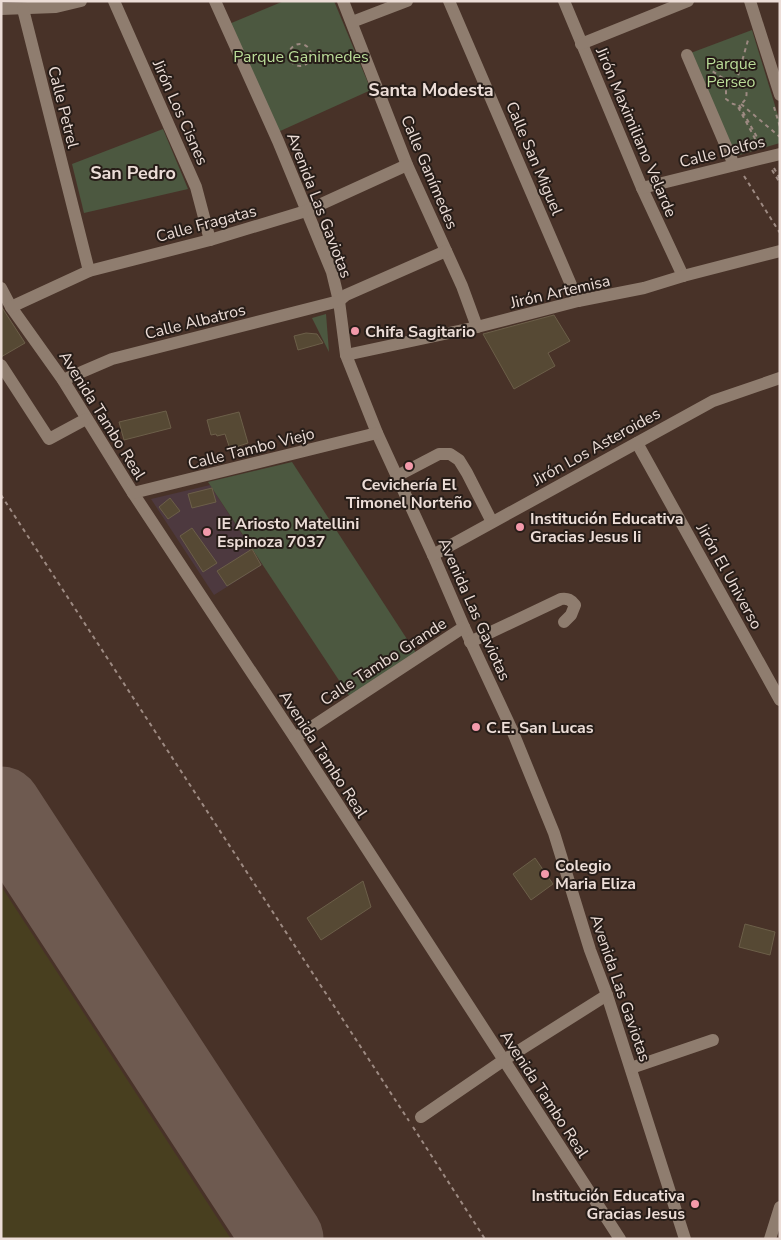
<svg xmlns="http://www.w3.org/2000/svg" width="781" height="1240" viewBox="0 0 781 1240" font-family="'Nunito Sans',sans-serif">
  <style>
    .education { fill: #4d393f }
    .green { fill: #4c5840 }
    .sand { fill: #483f1f }
    .lines { fill: none; stroke-linecap: round; stroke-linejoin: round }
    .runway { stroke: #6e5a50; stroke-width: 81 }
    .building { fill: #564934; stroke: #6c5f49 }
    .path { stroke: #9d8a82; stroke-width: 2; stroke-dasharray: 4 4; stroke-linecap: butt }
    .minor { stroke: #8f7d6f; stroke-width: 12 }
    .poi-dot { fill: #f39aab; stroke: #271d18; stroke-width: 2 }
    .labels { text-anchor: middle; stroke-width: 4; stroke-linejoin: round; paint-order: stroke }
    .park-label { font-size: 16px; fill: #badc98; stroke: #271d18 }
    .street-label { font-size: 16px; fill: #ecddd7; stroke: #271d18 }
    .poi-label { font-size: 16px; font-weight: bold; fill: #ecddd7; stroke: #271d18; text-anchor: start }
    .neighbourhood-label { font-size: 18px; font-weight: bold; fill: #ecddd7; stroke: #271d18 }
  </style>
  <rect width="100%" height="100%" fill="#483228"/>
  <!-- education -->
  <polygon class="education" points="210,485 262,565 214,595 151,499"/>
  <!-- green -->
  <g class="green">
    <polygon points="284,1 334,1 371,90 278,132 229,24"/>
    <polygon points="752,30 780,122 780,143 729,158 688,54"/>
    <polygon points="163,129 188,189 84,213 72,164"/>
    <polygon points="326,314 329,352 312,318"/>
    <polygon points="292,462 416,653 350,697 208,482"/>
  </g>
  <!-- sand -->
  <polygon class="sand" points="1,886 231,1239 1,1239"/>
  <g class="lines">
    <!-- runway -->
    <polyline class="runway" points="1,807 283,1239"/>
  </g>
  <!-- building -->
  <g class="building">
    <polygon points="1,306 25,343 1,357"/>
    <polygon points="554,315 570,341 548,353 555,366 514,389 483,334"/>
    <polygon points="306,333 317,334 323,343 298,350 294,336"/>
    <polygon points="166,411 171,428 124,440 119,422"/>
    <polygon points="239,412 248,443 230,449 225,434 217,436 216,434 211,435 207,420"/>
    <polygon points="212,488 216,502 192,508 188,494"/>
    <polygon points="170,498 180,511 168,519 159,507"/>
    <polygon points="192,528 217,563 203,572 180,536"/>
    <polygon points="252,549 261,565 227,586 217,571"/>
    <polygon points="535,858 553,884 531,900 513,874"/>
    <polygon points="363,881 371,907 321,940 307,918"/>
    <polygon points="745,924 775,932 770,955 739,947"/>
  </g>
  <g class="lines">
    <!-- path -->
    <g class="path">
      <circle cx="300" cy="55" r="11"/>
      <polyline points="706,67 732,84"/>
      <polyline points="736,83 748,40"/>
      <polyline points="741,104 780,137"/>
      <polyline points="774,107 780,127"/>
      <path d="M759 146 737 105 733 104 726 99V90C731 82 738 81 745 87 748 94 747 101 739 105L762 146"/>
      <polyline points="774,168 780,179"/>
      <polyline points="772,170 780,183"/>
      <polyline points="744,176 780,233"/>
      <polyline points="1,495 409,1121"/>
      <polyline points="413,1127 485,1239"/>
    </g>
    <!-- minor -->
    <g class="minor">
      <polyline points="114,1 196,187 210,240"/>
      <polyline points="215,1 278,141 332,272 339,301 346,355 377,433 433,555 464,627 512,730 554,833 590,950 607,995 685,1239"/>
      <polyline points="343,1 407,165 462,286 477,327"/>
      <polyline points="449,1 578,301"/>
      <polyline points="564,1 642,188 683,276"/>
      <polyline points="750,1 780,95"/>
      <polyline points="1,9 56,7 81,1"/>
      <polyline points="23,9 89,271"/>
      <polyline points="352,22 407,1"/>
      <polyline points="581,44 688,1"/>
      <polyline points="687,55 734,165"/>
      <polyline points="642,188 780,154"/>
      <polyline points="1,288 11,307 63,380 133,493 295,738 620,1239"/>
      <polyline points="11,307 89,271 210,240 306,211 407,165"/>
      <polyline points="346,355 477,327 578,301 644,288 683,276 780,251"/>
      <polyline points="1,365 49,439 86,419"/>
      <polyline points="63,380 112,359 339,301 346,295 446,251"/>
      <polyline points="637,443 780,700"/>
      <polyline points="397,476 439,454 450,454 459,460 467,473 492,522"/>
      <polyline points="133,493 377,433"/>
      <polyline points="433,555 713,401 780,378"/>
      <path d="M470 642 561 599C568 598 571 600 575 605L571 615 564 622"/>
      <polyline points="295,738 464,627"/>
      <polyline points="631,1068 713,1040"/>
      <polyline points="421,1117 504,1060 607,995"/>
      <polyline points="770,1239 780,1207"/>
    </g>
  </g>
  <!-- markers -->
  <g class="poi-dot">
    <circle cx="355" cy="331" r="5"/>
    <circle cx="409" cy="466" r="5"/>
    <circle cx="520" cy="527" r="5"/>
    <circle cx="207" cy="532" r="5"/>
    <circle cx="476" cy="727" r="5"/>
    <circle cx="545" cy="874" r="5"/>
    <circle cx="695" cy="1204" r="5"/>
  </g>
  <g class="labels">
    <!-- park labels -->
    <g class="park-label">
      <text x="301" y="62">Parque Ganimedes</text>
      <text x="731" y="69">Parque<tspan x="731" dy="18">Perseo</tspan></text>
    </g>
    <!-- street labels -->
    <g class="street-label">
      <text transform="translate(64 107) rotate(76)" y="6">Calle Petrel</text>
      <text transform="translate(181 112) rotate(66)" y="6">Jirón Los Cisnes</text>
      <text transform="translate(637 132) rotate(67)" y="6">Jirón Maximiliano Velarde</text>
      <text transform="translate(722 151) rotate(-14)" y="6">Calle Delfos</text>
      <text transform="translate(535 158) rotate(67)" y="6">Calle San Miguel</text>
      <text transform="translate(430 172) rotate(67)" y="6">Calle Ganímedes</text>
      <text transform="translate(320 205) rotate(69)" y="6">Avenida Las Gaviotas</text>
      <text transform="translate(206 223) rotate(-15)" y="6">Calle Fragatas</text>
      <text transform="translate(560 291) rotate(-13)" y="6">Jirón Artemisa</text>
      <text transform="translate(195 321) rotate(-14)" y="6">Calle Albatros</text>
      <text transform="translate(103 415) rotate(58)" y="6">Avenida Tambo Real</text>
      <text transform="translate(596 446) rotate(-29)" y="6">Jirón Los Asteroides</text>
      <text transform="translate(251 448) rotate(-14)" y="6">Calle Tambo Viejo</text>
      <text transform="translate(730 576) rotate(61)" y="6">Jirón El Universo</text>
      <text transform="translate(475 609) rotate(66)" y="6">Avenida Las Gaviotas</text>
      <text transform="translate(383 661) rotate(-33)" y="6">Calle Tambo Grande</text>
      <text transform="translate(324 754) rotate(57)" y="6">Avenida Tambo Real</text>
      <text transform="translate(621 988) rotate(71)" y="6">Avenida Las Gaviotas</text>
      <text transform="translate(545 1094) rotate(57)" y="6">Avenida Tambo Real</text>
    </g>
    <!-- poi labels -->
    <g class="poi-label">
      <text x="365" y="337">Chifa Sagitario</text>
      <text x="409" y="490" text-anchor="middle">Cevichería El<tspan x="409" dy="18">Timonel Norteño</tspan></text>
      <text x="530" y="524">Institución Educativa<tspan x="530" dy="18">Gracias Jesus Ii</tspan></text>
      <text x="217" y="529">IE Ariosto Matellini<tspan x="217" dy="18">Espinoza 7037</tspan></text>
      <text x="486" y="733">C.E. San Lucas</text>
      <text x="555" y="871">Colegio<tspan x="555" dy="18">Maria Eliza</tspan></text>
      <text x="685" y="1201" text-anchor="end">Institución Educativa<tspan x="685" dy="18">Gracias Jesus</tspan></text>
    </g>
    <!-- neighbourhood labels -->
    <g class="neighbourhood-label">
      <text x="431" y="96">Santa Modesta</text>
      <text x="133" y="179">San Pedro</text>
    </g>
  </g>
  <!-- border -->
  <rect width="781" height="1240" fill="none" stroke="#ecddd7" stroke-width="5"/>
</svg>
